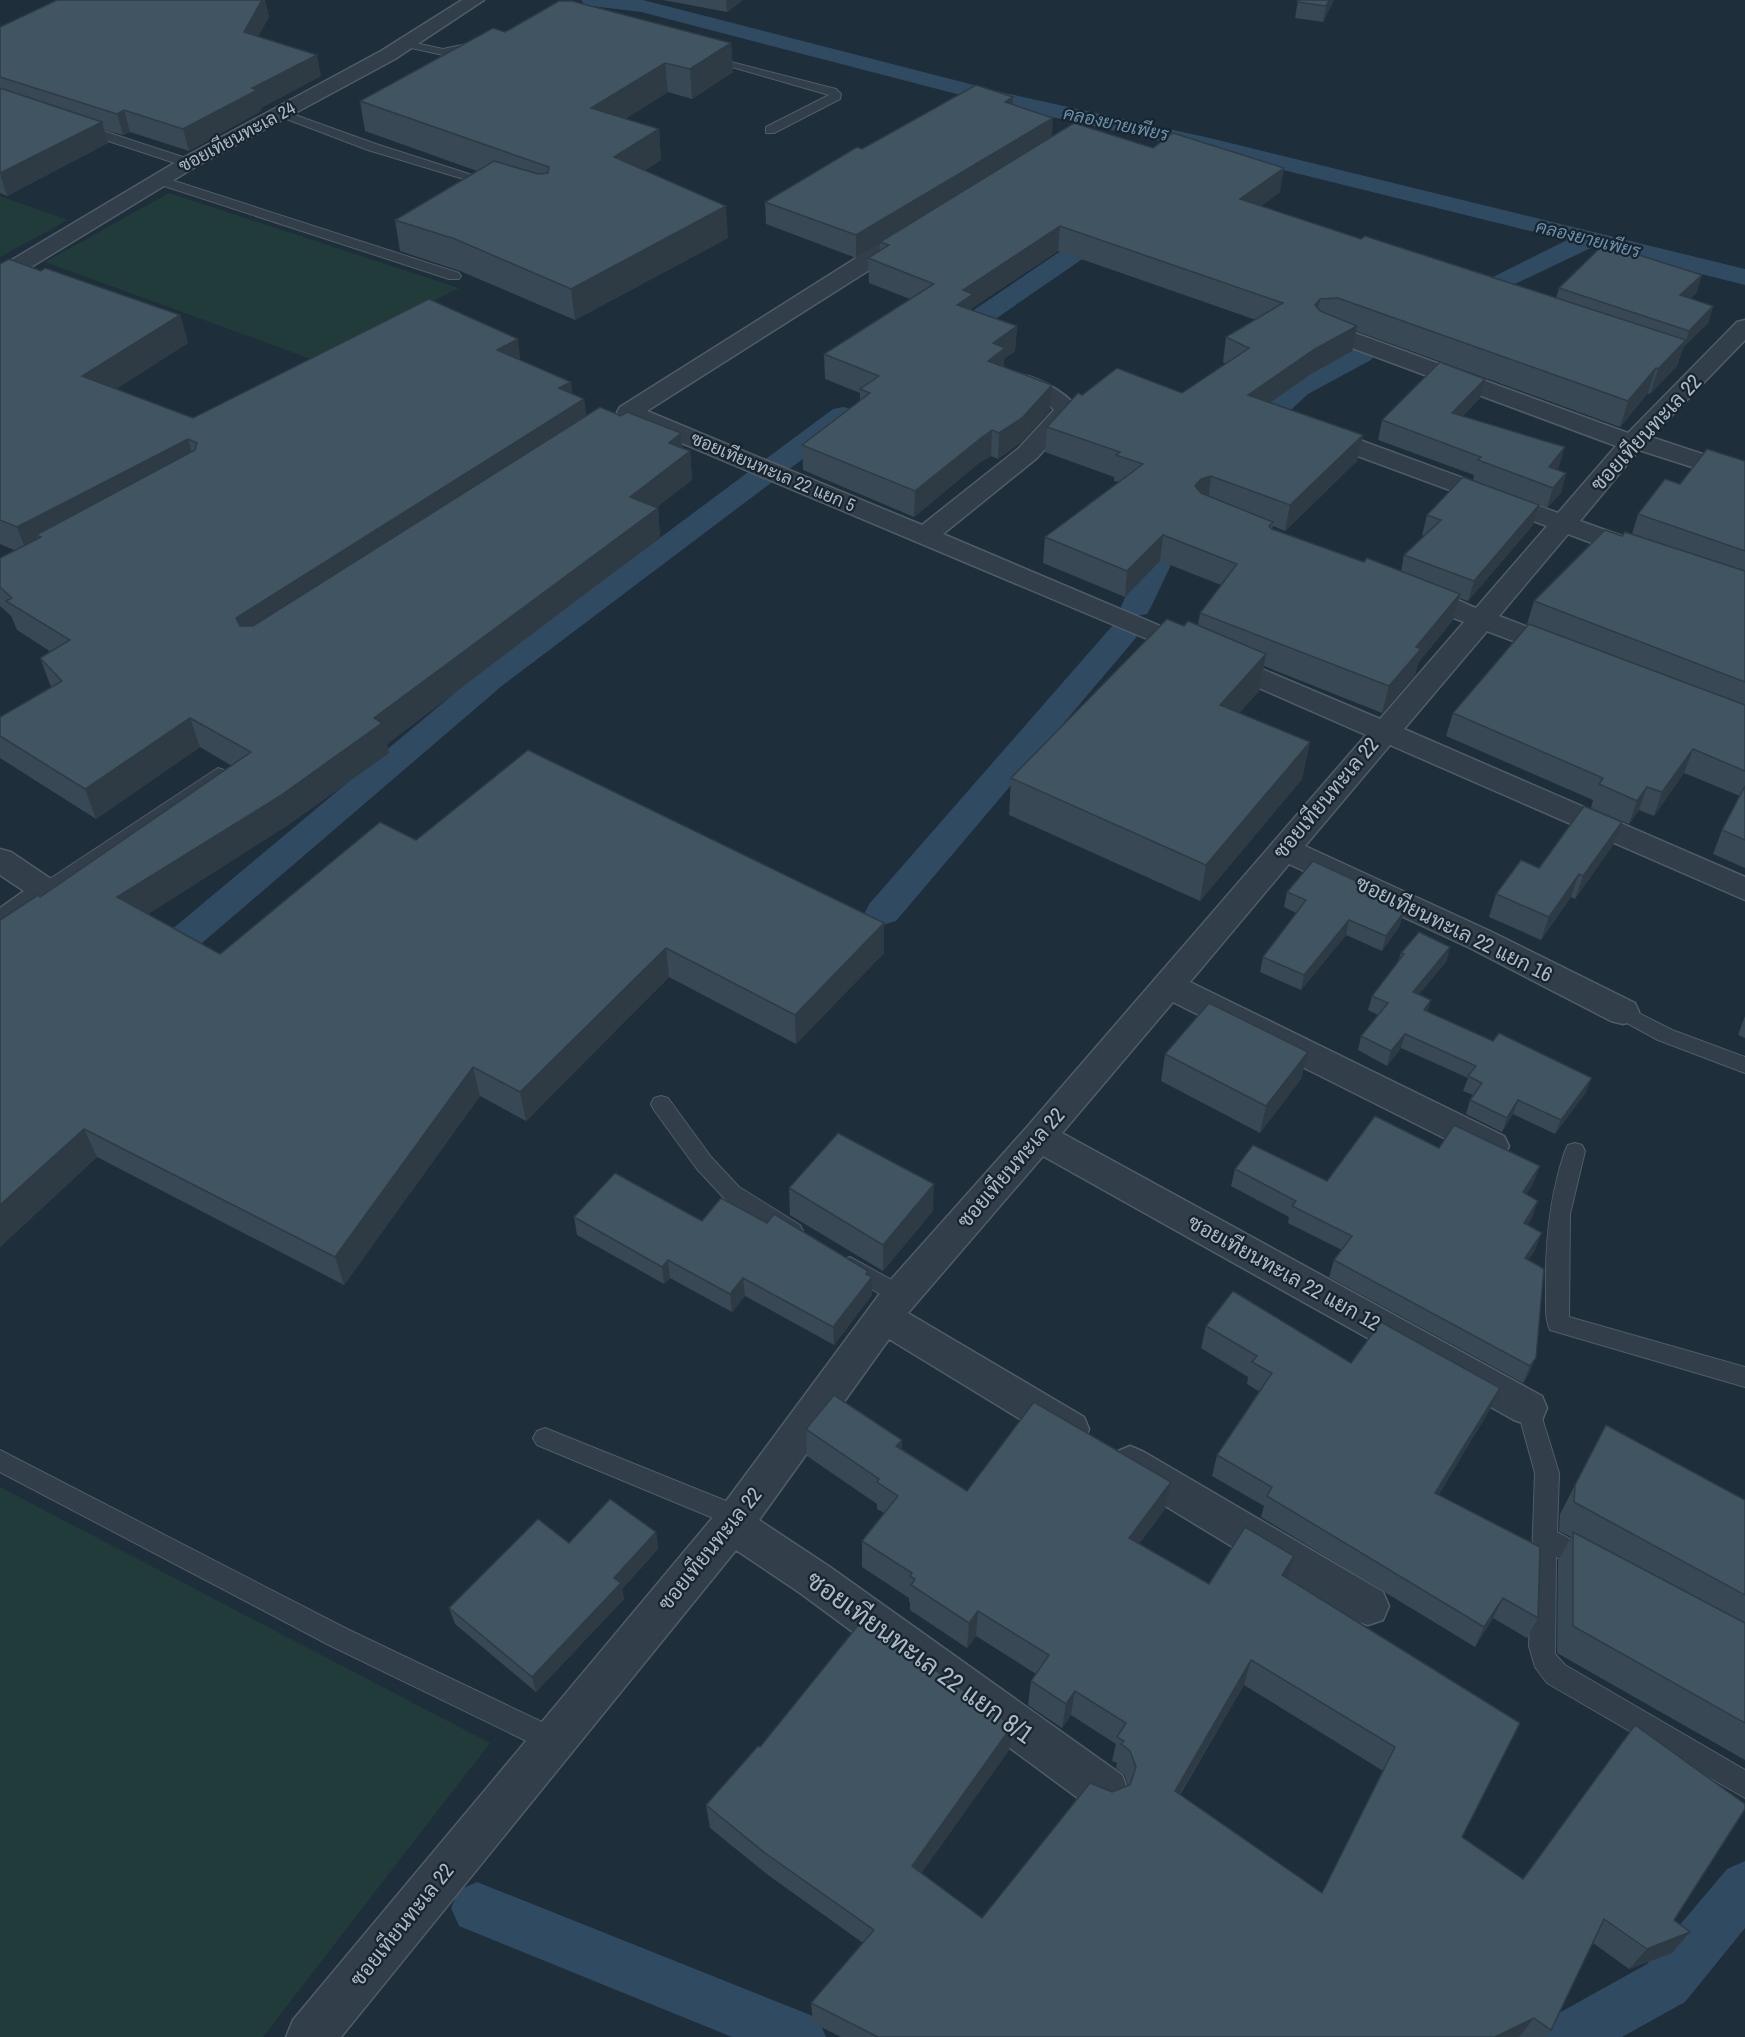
<svg xmlns="http://www.w3.org/2000/svg" width="1745" height="2037" viewBox="0 0 1745 2037" font-family="'Archivo Narrow',Sarabun,sans-serif">
  <style>
    .green { fill: #203b3a }
    .lines { fill: none; stroke-linecap: round; stroke-linejoin: round }
    .canal { fill: #2f4a61; fill-rule: evenodd }
    .service-casing { stroke: #505d68; stroke-width: 2 }
    .minor-casing { stroke: #505d68; stroke-width: 3 }
    .service { fill: #323f4a; fill-rule: evenodd }
    .minor { fill: #323f4a; fill-rule: evenodd }
    .wall { fill: #384854; fill-rule: evenodd }
    .shaded-wall { fill: #2e3b45 }
    .building { fill: #415462; stroke: #2e3b45; stroke-width: 1.5; fill-rule: evenodd }
    .labels { text-anchor: middle; stroke-width: 4.5; stroke-linejoin: round; paint-order: stroke }
    .far-water-label { font-size: 18px; font-style: italic; fill: #6a90ae; stroke: #18242e }
    .far-street-label { font-size: 18px; fill: #acbac7; stroke: #18242e }
    .street-label { font-size: 21px; fill: #acbac7; stroke: #18242e }
    .near-street-label { font-size: 26px; fill: #acbac7; stroke: #18242e }
  </style>
  <rect width="100%" height="100%" fill="#1e2e3a"/>
  <!-- green -->
  <g class="green">
    <polygon points="169,193 459,288 316,361 45,262"/>
    <polygon points="0,196 68,220 0,257"/>
    <polygon points="0,1487 490,1743 263,2037 0,2037"/>
  </g>
  <g class="lines">
    <!-- canal -->
    <g class="canal">
      <polygon points="581,0 643,0 1005,93 1210,138 1745,269 1745,285 1593,247 1496,293 1487,290 1483,285 1487,280 1567,240 1210,152 1003,106 641,12 591,6 584,4"/>
      <polygon points="1114,219 1123,221 1126,226 1123,231 952,349 943,351 934,349 930,343 934,337 1105,221"/>
      <path d="M1362 346 1371 348 1375 354 1371 360 1308 394 1275 425 1255 451 1245 453 1235 451 1231 445C1258 406 1283 385 1324 363 1337 357 1348 349 1362 346Z"/>
      <polygon points="843,407 853,409 857,415 853,421 503,685 160,979 147,983 134,979 129,970 134,961 481,671 833,409"/>
      <path d="M1184 514 1194 517 1199 523 1178 550 1151 607 1147 614 1136 616 1125 614 1121 607C1133 581 1154 522 1184 514Z"/>
      <polygon points="1124,622 1135,625 1140,632 1135,639 896,921 883,925 870,921 865,912 870,903 1113,625"/>
      <polygon points="1745,1861 1745,1928 1685,2002 1622,2037 1542,2037 1550,2018 1647,1964 1727,1869"/>
      <polygon points="477,1882 818,2018 826,2037 732,2037 459,1926 451,1908 459,1890"/>
    </g>
    <!-- service casing -->
    <g class="service-casing">
      <g id="service">
        <polygon points="406,41 443,49 476,42 482,45 443,55 402,46 402,42"/>
        <polygon points="704,55 836,89 841,94 840,99 774,133 766,133 766,127 829,95 704,59"/>
        <polygon points="276,111 284,111 376,144 500,184 498,187 490,187 368,150 276,115"/>
        <polygon points="82,124 192,160 194,163 184,166 78,131 76,128"/>
        <polygon points="159,176 459,273 461,276 459,279 449,279 155,183 155,177"/>
        <polygon points="218,768 224,770 227,774 224,778 53,896 39,896 37,891 39,886"/>
        <polygon points="1623,1005 1672,1030 1745,1057 1745,1073 1658,1040 1616,1017 1613,1012 1616,1007"/>
        <polygon points="661,1096 668,1098 711,1157 739,1187 800,1225 803,1231 800,1237 792,1240 784,1237 725,1199 697,1169 654,1110 651,1104 654,1098"/>
        <path d="M1575 1143 1582 1145 1585 1151 1570 1214 1569 1317 1745 1367V1387L1550 1330C1545 1319 1546 1305 1546 1293 1545 1244 1549 1198 1565 1151L1568 1145Z"/>
        <polygon points="850,1257 908,1289 911,1295 908,1301 900,1304 892,1301 842,1272 839,1266 842,1260"/>
        <polygon points="1528,1398 1536,1401 1539,1408 1559,1473 1557,1532 1597,1554 1600,1562 1597,1570 1588,1573 1556,1557 1555,1654 1565,1665 1745,1770 1745,1798 1547,1683 1535,1667 1529,1646 1535,1473 1517,1408 1520,1401"/>
        <polygon points="545,1428 746,1509 750,1517 746,1525 738,1528 730,1525 537,1445 533,1438 537,1431"/>
        <polygon points="0,1450 347,1629 563,1732 567,1741 563,1750 554,1754 545,1750 329,1645 0,1472"/>
      </g>
    </g>
    <!-- minor casing -->
    <g class="minor-casing">
      <g id="minor">
        <polygon points="462,0 484,0 395,59 195,167 8,281 0,283 0,267 181,159 381,51"/>
        <path d="M907 230 915 231 918 236 915 241 647 411 922 525 1019 448 1054 410 1045 400 1004 385 1000 380 1004 375C1027 369 1066 391 1079 410L1076 415 1037 458 943 534 1380 719 1464 622 1405 599 1401 593 1405 587C1427 582 1456 600 1476 608L1547 526 1309 438 1306 433 1309 428 1318 426 1327 428 1558 513 1616 446 1317 335 1313 330 1317 325H1333L1628 433 1737 322 1745 320V340L1651 437 1745 468V484L1639 450 1580 521 1650 546 1654 552 1650 558 1641 560 1632 558 1568 534 1499 616 1572 644 1576 650 1572 656 1562 659 1552 656 1487 631 1404 729 1745 877V900L1390 745 1305 846 1492 932 1635 1003 1639 1012 1635 1021 1623 1024 1611 1021 1470 948 1289 864 1190 982 1504 1136 1509 1146 1504 1156 1492 1160 1480 1156 1173 1002 1062 1133 1542 1396 1547 1408 1542 1420 1528 1425 1514 1420 1043 1156 908 1313 1084 1417 1089 1429 1084 1441 1070 1446 1056 1441 889 1339 759 1520 830 1567 1122 1775 1128 1791 1122 1807 1106 1813 1090 1807 800 1593 736 1550 341 2037H286L293 2020 724 1504 887 1284 1027 1127 1366 735 1152 641 620 417 617 412 620 407 899 231Z"/>
        <polygon points="0,849 11,852 57,883 62,891 57,899 11,932 0,935 0,908 24,891 0,875"/>
        <polygon points="1130,1446 1144,1452 1383,1592 1389,1606 1383,1620 1368,1625 1353,1620 1116,1476 1110,1464 1116,1452"/>
      </g>
    </g>
    <!-- service -->
    <use href="#service" class="service"/>
    <!-- minor -->
    <use href="#minor" class="minor"/>
  </g>
  <!-- wall -->
  <g class="wall">
    <polygon points="57,0 265,0 269,17 258,36 321,76 261,108 261,111 189,151 130,132 123,135 104,130 108,143 7,196 0,193 0,27"/>
    <polygon points="663,0 743,0 727,12"/>
    <polygon points="1298,0 1334,0 1323,22 1295,18"/>
    <polygon points="731,43 733,72 692,99 668,92 625,119 659,129 661,160 645,170 728,238 575,320 460,271 400,251 395,220 477,171 365,131 360,101"/>
    <polygon points="1013,105 1052,137 1280,192 1261,206 1361,239 1556,298 1559,288 1697,292 1690,299 1713,306 1708,323 1683,347 1677,366 1650,394 1648,393 1620,427 1356,331 1352,351 1311,374 1270,403 1363,435 1357,461 1285,531 1273,526 1272,529 1364,562 1401,571 1404,555 1424,536 1422,535 1427,515 1533,525 1468,601 1459,598 1453,620 1418,663 1415,675 1382,713 1264,666 1259,691 1239,713 1310,742 1302,779 1200,901 1009,815 1011,778 1184,626 1198,625 1200,613 1221,585 1160,561 1125,597 1043,563 1045,537 1119,482 1114,481 1114,477 1045,452 1047,427 1082,395 1182,393 1226,364 1223,362 1226,337 1256,320 1058,251 972,308 972,310 1017,326 1015,351 1004,359 1004,368 1050,411 1020,443 998,459 991,456 979,463 914,517 803,470 802,445 860,401 860,393 825,379 824,354 910,299 869,283 868,258 880,251 880,243 856,258 766,224 765,202 862,149"/>
    <polygon points="0,264 41,271 180,315 188,343 116,389 193,418 521,360 571,382 572,394 584,399 586,416 621,416 681,433 682,448 690,451 692,480 656,507 658,508 660,537 387,744 389,753 288,825 148,914 220,954 416,840 884,923 884,953 796,1044 669,977 526,1121 480,1096 344,1285 97,1157 0,1247 40,897 232,766 200,747 96,819 0,758 0,717 51,687 40,658 51,652 17,630 11,616 0,606 0,558 14,550 0,544"/>
    <polygon points="1480,398 1462,417 1559,467 1557,470 1566,473 1561,493 1547,508 1473,480 1474,475 1378,440 1382,420"/>
    <polygon points="1745,461 1745,868 1713,854 1722,830 1740,796 1684,773 1654,816 1639,810 1629,824 1591,808 1593,800 1446,736 1453,713 1528,625 1527,624 1534,601 1622,536 1632,534 1638,514 1680,484"/>
    <polygon points="1613,845 1575,899 1571,897 1541,940 1489,917 1496,894 1539,868"/>
    <polygon points="1287,892 1379,901 1404,912 1399,927 1382,951 1346,935 1301,990 1260,972 1263,957 1296,913 1284,907"/>
    <polygon points="1450,947 1446,962 1419,994 1428,1012 1586,1092 1555,1134 1513,1114 1502,1132 1466,1114 1470,1100 1473,1095 1463,1091 1468,1078 1401,1048 1387,1066 1358,1050 1361,1036 1378,1015 1368,1010 1372,996 1398,961 1401,953"/>
    <polygon points="1745,1016 1745,1038 1738,1035"/>
    <polygon points="1308,1052 1301,1079 1260,1133 1161,1081 1165,1054"/>
    <polygon points="1439,1148 1533,1184 1526,1194 1532,1218 1527,1225 1535,1250 1528,1260 1544,1269 1529,1374 1523,1383 1329,1277 1334,1260 1342,1250 1288,1223 1289,1217 1231,1186 1235,1169 1327,1181"/>
    <polygon points="789,1188 933,1211 883,1271 790,1215"/>
    <polygon points="574,1217 767,1223 868,1271 872,1295 834,1345 745,1296 732,1312 670,1278 664,1284 577,1235"/>
    <polygon points="1206,1326 1351,1363 1500,1388 1490,1409 1439,1494 1538,1618 1527,1638 1493,1618 1475,1647 1261,1517 1264,1506 1212,1476 1217,1455 1260,1392 1247,1384 1248,1377 1201,1348"/>
    <polygon points="1606,1425 1745,1500 1745,1760 1557,1653 1558,1561 1571,1537 1559,1531 1560,1514"/>
    <path d="M806 1429 902 1440V1449L967 1491 1171 1482 1165 1509 1139 1544 1209 1584 1294 1556 1287 1578 1462 1837 1523 1879 1674 1920 1690 1932 1672 1953 1629 1969 1593 1943 1551 2030 1546 2037H841L813 2023 811 2003 863 1943 768 1875 710 1828 706 1805 760 1747 1009 1750 921 1873 982 1918 1112 1792 1128 1785 1124 1774 1116 1768 1117 1763 1112 1761 1116 1744 1071 1715 1062 1728 1028 1705 1031 1681 1036 1674 976 1636 967 1648 910 1610V1602H909V1598L862 1567V1541L884 1513 877 1509V1504L807 1456ZM1244 1685 1383 1771 1322 1893 1180 1795Z"/>
    <polygon points="656,1532 658,1549 622,1589 624,1599 536,1692 455,1624 449,1608 569,1543"/>
  </g>
  <!-- shaded-wall -->
  <g class="shaded-wall">
    <polygon points="262,0 265,0 269,17 249,53 244,32"/>
    <polygon points="726,0 743,0 727,12"/>
    <polygon points="1329,0 1334,0 1323,22 1326,6"/>
    <polygon points="731,43 733,72 692,99 690,69"/>
    <polygon points="317,55 321,76 261,108 261,111 189,151 183,129 252,88"/>
    <polygon points="665,63 668,92 594,139 591,108"/>
    <polygon points="1013,97 1012,118 1005,102"/>
    <polygon points="124,110 130,132 123,135 117,114"/>
    <polygon points="1053,118 1052,140 856,258 856,235"/>
    <polygon points="102,122 108,143 7,196 0,173"/>
    <polygon points="659,129 661,160 617,188 614,157"/>
    <polygon points="1284,168 1280,192 1237,224 1240,199"/>
    <polygon points="726,206 728,238 575,320 571,289"/>
    <polygon points="1060,226 1058,251 972,308 972,319 957,305 963,290"/>
    <polygon points="1702,275 1697,292 1675,312 1680,295"/>
    <polygon points="1320,299 1315,324 1315,305"/>
    <polygon points="1713,306 1708,323 1684,347 1689,331"/>
    <polygon points="180,315 188,343 91,405 82,376"/>
    <polygon points="1017,326 1015,351 1004,359 1004,373 988,361 993,343"/>
    <polygon points="1357,326 1352,351 1311,374 1244,421 1248,395 1315,349"/>
    <polygon points="518,339 521,367 497,350"/>
    <polygon points="1686,340 1677,366 1650,394 1658,369"/>
    <polygon points="1656,368 1648,393 1620,427 1628,401"/>
    <polygon points="1485,379 1480,398 1447,433 1452,413"/>
    <polygon points="571,382 573,406 584,399 587,428 245,647 236,618 559,388"/>
    <polygon points="1052,385 1050,411 1020,443 998,459 999,433"/>
    <polygon points="992,430 991,456 979,463 914,517 915,491 981,438"/>
    <polygon points="681,433 683,456 690,451 692,480 633,526 630,497 669,443"/>
    <polygon points="1363,435 1357,461 1285,531 1290,505"/>
    <polygon points="188,439 196,468 41,537 36,535 41,549 28,556 17,527"/>
    <polygon points="1565,447 1559,467 1544,487 1549,467"/>
    <polygon points="1566,473 1561,493 1547,508 1553,488"/>
    <polygon points="1211,476 1208,502 1195,486 1201,479"/>
    <polygon points="1539,505 1533,525 1468,601 1474,581"/>
    <polygon points="658,508 660,537 387,744 389,753 288,825 128,927 117,897 374,718"/>
    <polygon points="1163,535 1160,561 1125,597 1127,571"/>
    <polygon points="1460,594 1453,620 1418,663 1415,675 1382,713 1389,686 1416,647"/>
    <polygon points="1266,654 1259,691 1214,742 1220,705"/>
    <polygon points="190,718 200,747 96,819 85,789"/>
    <polygon points="1310,742 1302,779 1200,901 1206,865"/>
    <polygon points="1693,749 1684,773 1654,816 1662,792"/>
    <polygon points="1647,787 1639,810 1629,824 1637,801"/>
    <polygon points="1622,822 1613,845 1575,899 1583,876"/>
    <polygon points="1579,874 1571,897 1541,940 1549,917"/>
    <polygon points="1404,912 1399,927 1382,951 1386,936"/>
    <polygon points="1349,920 1346,935 1301,990 1304,975"/>
    <polygon points="884,923 884,953 796,1044 795,1015"/>
    <polygon points="1450,947 1446,962 1409,1006 1413,992"/>
    <polygon points="666,948 669,977 526,1121 520,1092"/>
    <polygon points="1431,1000 1427,1014 1424,1010"/>
    <polygon points="1405,1034 1401,1048 1387,1066 1391,1051"/>
    <polygon points="1308,1052 1301,1079 1260,1133 1266,1106"/>
    <polygon points="473,1067 480,1096 344,1285 335,1257"/>
    <polygon points="1592,1078 1586,1092 1555,1134 1561,1120"/>
    <polygon points="1518,1100 1513,1114 1502,1132 1507,1118"/>
    <polygon points="84,1129 97,1157 0,1247 0,1205"/>
    <polygon points="1540,1166 1533,1184 1516,1210 1523,1192"/>
    <polygon points="934,1184 933,1211 883,1271 883,1245"/>
    <polygon points="1538,1201 1532,1218 1517,1240 1524,1223"/>
    <polygon points="1542,1233 1535,1250 1518,1275 1525,1258"/>
    <polygon points="668,1260 670,1278 664,1284 662,1267"/>
    <polygon points="868,1271 868,1283 872,1277 872,1295 834,1345 833,1327"/>
    <polygon points="743,1278 745,1296 732,1312 730,1294"/>
    <polygon points="1536,1358 1529,1374 1523,1383 1530,1366"/>
    <polygon points="1500,1388 1490,1409 1427,1514 1435,1493"/>
    <polygon points="902,1440 901,1467 896,1446"/>
    <polygon points="1171,1482 1165,1509 1124,1564 1129,1538"/>
    <polygon points="656,1532 658,1549 622,1589 624,1599 536,1692 532,1677 614,1578"/>
    <polygon points="1294,1556 1286,1582 1282,1575"/>
    <polygon points="1503,1598 1493,1618 1475,1647 1484,1627"/>
    <polygon points="978,1611 976,1636 967,1648 969,1623"/>
    <polygon points="1251,1660 1244,1685 1168,1814 1175,1791"/>
    <polygon points="1075,1691 1071,1715 1062,1728 1066,1704"/>
    <polygon points="1012,1726 1009,1750 911,1888 912,1866"/>
    <polygon points="1690,1932 1672,1953 1629,1969 1647,1949"/>
    <polygon points="1534,2018 1519,2037 1495,2037"/>
  </g>
  <!-- building -->
  <g class="building">
    <polygon points="57,0 262,0 244,32 317,55 252,88 257,90 183,129 124,110 117,114 0,77 0,27"/>
    <polygon points="1298,0 1329,0 1326,6 1297,2"/>
    <polygon points="559,1 572,1 731,43 690,69 665,63 591,108 659,129 614,157 726,206 571,289 455,239 395,220 494,161 538,174 548,173 549,167 360,101 493,28 505,32"/>
    <polygon points="976,85 1013,97 1005,102 1053,118 856,235 765,202 857,147 862,149"/>
    <polygon points="0,88 102,122 0,173"/>
    <polygon points="1074,123 1153,148 1173,133 1284,168 1240,199 1361,239 1365,236 1686,340 1658,369 1656,368 1628,401 1338,298 1320,299 1315,305 1320,311 1357,326 1315,349 1248,395 1363,435 1290,505 1211,476 1201,479 1195,486 1201,493 1273,522 1269,526 1272,529 1364,562 1367,558 1460,594 1416,647 1421,649 1389,686 1200,613 1237,564 1163,535 1127,571 1045,537 1143,464 1116,455 1120,452 1047,427 1078,393 1082,395 1117,368 1182,393 1249,348 1226,337 1283,303 1060,226 963,290 973,294 957,305 1017,326 993,343 1005,348 988,361 1052,385 1022,418 999,433 992,430 981,438 915,491 802,445 870,393 860,389 879,376 824,354 934,284 868,258 889,245 880,242"/>
    <polygon points="1604,244 1702,275 1680,295 1713,306 1689,331 1559,288"/>
    <polygon points="9,259 41,271 45,268 180,315 82,376 193,418 429,299 518,339 497,350 571,382 559,388 584,399 236,618 240,626 253,626 600,407 621,416 627,412 681,433 669,443 690,451 630,497 658,508 374,718 382,723 280,796 117,897 220,954 380,822 416,840 528,750 884,923 795,1015 666,948 520,1092 473,1067 335,1257 84,1129 0,1205 0,920 38,895 40,897 251,752 190,718 85,789 0,736 0,717 62,681 40,658 70,640 6,601 12,598 0,587 0,558 41,537 36,535 195,450 197,443 188,439 17,527 0,520 0,264"/>
    <polygon points="1440,362 1485,379 1452,413 1565,447 1549,467 1566,473 1553,488 1478,460 1481,457 1382,420"/>
    <polygon points="1707,449 1745,461 1745,551 1638,514 1665,479 1680,484"/>
    <polygon points="1463,477 1539,505 1474,581 1404,555 1441,520 1427,515"/>
    <polygon points="1605,530 1622,536 1625,532 1745,571 1745,682 1534,601"/>
    <polygon points="1167,619 1184,626 1188,621 1266,654 1220,705 1310,742 1206,865 1011,778"/>
    <polygon points="1529,624 1745,705 1745,771 1693,749 1662,792 1647,787 1637,801 1599,784 1603,778 1453,713"/>
    <polygon points="1745,786 1745,840 1722,830"/>
    <polygon points="1584,806 1622,822 1583,876 1579,874 1549,917 1496,894 1521,860 1539,868"/>
    <polygon points="1313,861 1380,892 1379,901 1404,912 1386,936 1349,920 1304,975 1263,957 1306,900 1287,892"/>
    <polygon points="1419,932 1450,947 1413,992 1431,1000 1424,1010 1493,1041 1499,1033 1592,1078 1561,1120 1518,1100 1507,1118 1470,1100 1482,1083 1468,1076 1476,1066 1405,1034 1391,1051 1361,1036 1388,1003 1372,996 1404,954 1401,953"/>
    <polygon points="1209,1003 1308,1052 1266,1106 1165,1054"/>
    <polygon points="1375,1116 1439,1148 1454,1125 1540,1166 1523,1192 1538,1201 1524,1223 1542,1233 1525,1258 1544,1269 1536,1358 1530,1366 1334,1260 1352,1236 1292,1206 1296,1201 1235,1169 1253,1145 1327,1181"/>
    <polygon points="838,1133 934,1184 883,1245 789,1188"/>
    <polygon points="615,1173 702,1221 721,1198 767,1223 774,1214 868,1271 866,1274 872,1277 833,1327 743,1278 730,1294 668,1260 662,1267 574,1217"/>
    <polygon points="1233,1291 1351,1363 1381,1322 1500,1388 1435,1493 1540,1547 1538,1618 1503,1598 1484,1627 1267,1496 1272,1487 1217,1455 1272,1373 1252,1362 1257,1356 1206,1326"/>
    <path d="M834 1395 902 1440 896 1446 967 1491 1034 1402 1171 1482 1129 1538 1209 1584 1245 1527 1294 1556 1282 1575 1520 1723 1462 1837 1523 1879 1635 1725 1745 1804V1809L1674 1920 1690 1932 1647 1949 1604 1919 1551 2030 1534 2018 1495 2037H878L811 2003 874 1930 765 1853 706 1805 758 1746 760 1747 864 1618 1012 1726 912 1866 982 1918 1090 1783 1112 1792 1130 1785 1136 1767 1130 1751 1121 1744 1124 1741 1117 1737 1126 1723 1075 1691 1066 1704 1031 1681 1049 1655 978 1611 969 1623 911 1585 915 1579 910 1576 912 1573 862 1541 898 1496 877 1482 879 1479 806 1429ZM1251 1660 1395 1747 1322 1893 1175 1791Z"/>
    <polygon points="1606,1425 1745,1500 1745,1595 1574,1502 1575,1485"/>
    <polygon points="610,1499 656,1532 614,1578 621,1583 532,1677 449,1608 538,1519 569,1543"/>
    <polygon points="1573,1532 1745,1623 1745,1723 1573,1626"/>
  </g>
  <g class="labels">
    <!-- far-water labels -->
    <g class="far-water-label">
      <text transform="translate(1116 124) rotate(12)" y="6">คลองยายเพียร</text>
      <text transform="translate(1588 239) rotate(14)" y="6">คลองยายเพียร</text>
    </g>
    <!-- far-street labels -->
    <g class="far-street-label">
      <text transform="translate(237 137) rotate(-28)" y="6">ซอยเทียนทะเล 24</text>
      <text transform="translate(773 472) rotate(23)" y="6">ซอยเทียนทะเล 22 แยก 5</text>
    </g>
    <!-- street labels -->
    <g class="street-label">
      <text transform="translate(1646 433) rotate(-47)" y="7">ซอยเทียนทะเล 22</text>
      <text transform="translate(1326 798) rotate(-50)" y="7">ซอยเทียนทะเล 22</text>
      <text transform="translate(1454 929) rotate(26)" y="7">ซอยเทียนทะเล 22 แยก 16</text>
      <text transform="translate(1011 1168) rotate(-49)" y="7">ซอยเทียนทะเล 22</text>
      <text transform="translate(1284 1273) rotate(29)" y="7">ซอยเทียนทะเล 22 แยก 12</text>
      <text transform="translate(710 1549) rotate(-51)" y="7">ซอยเทียนทะเล 22</text>
      <text transform="translate(402 1925) rotate(-51)" y="7">ซอยเทียนทะเล 22</text>
    </g>
    <!-- near-street labels -->
    <g class="near-street-label">
      <text transform="translate(920 1657) rotate(36)" y="9">ซอยเทียนทะเล 22 แยก 8/1</text>
    </g>
  </g>
</svg>
